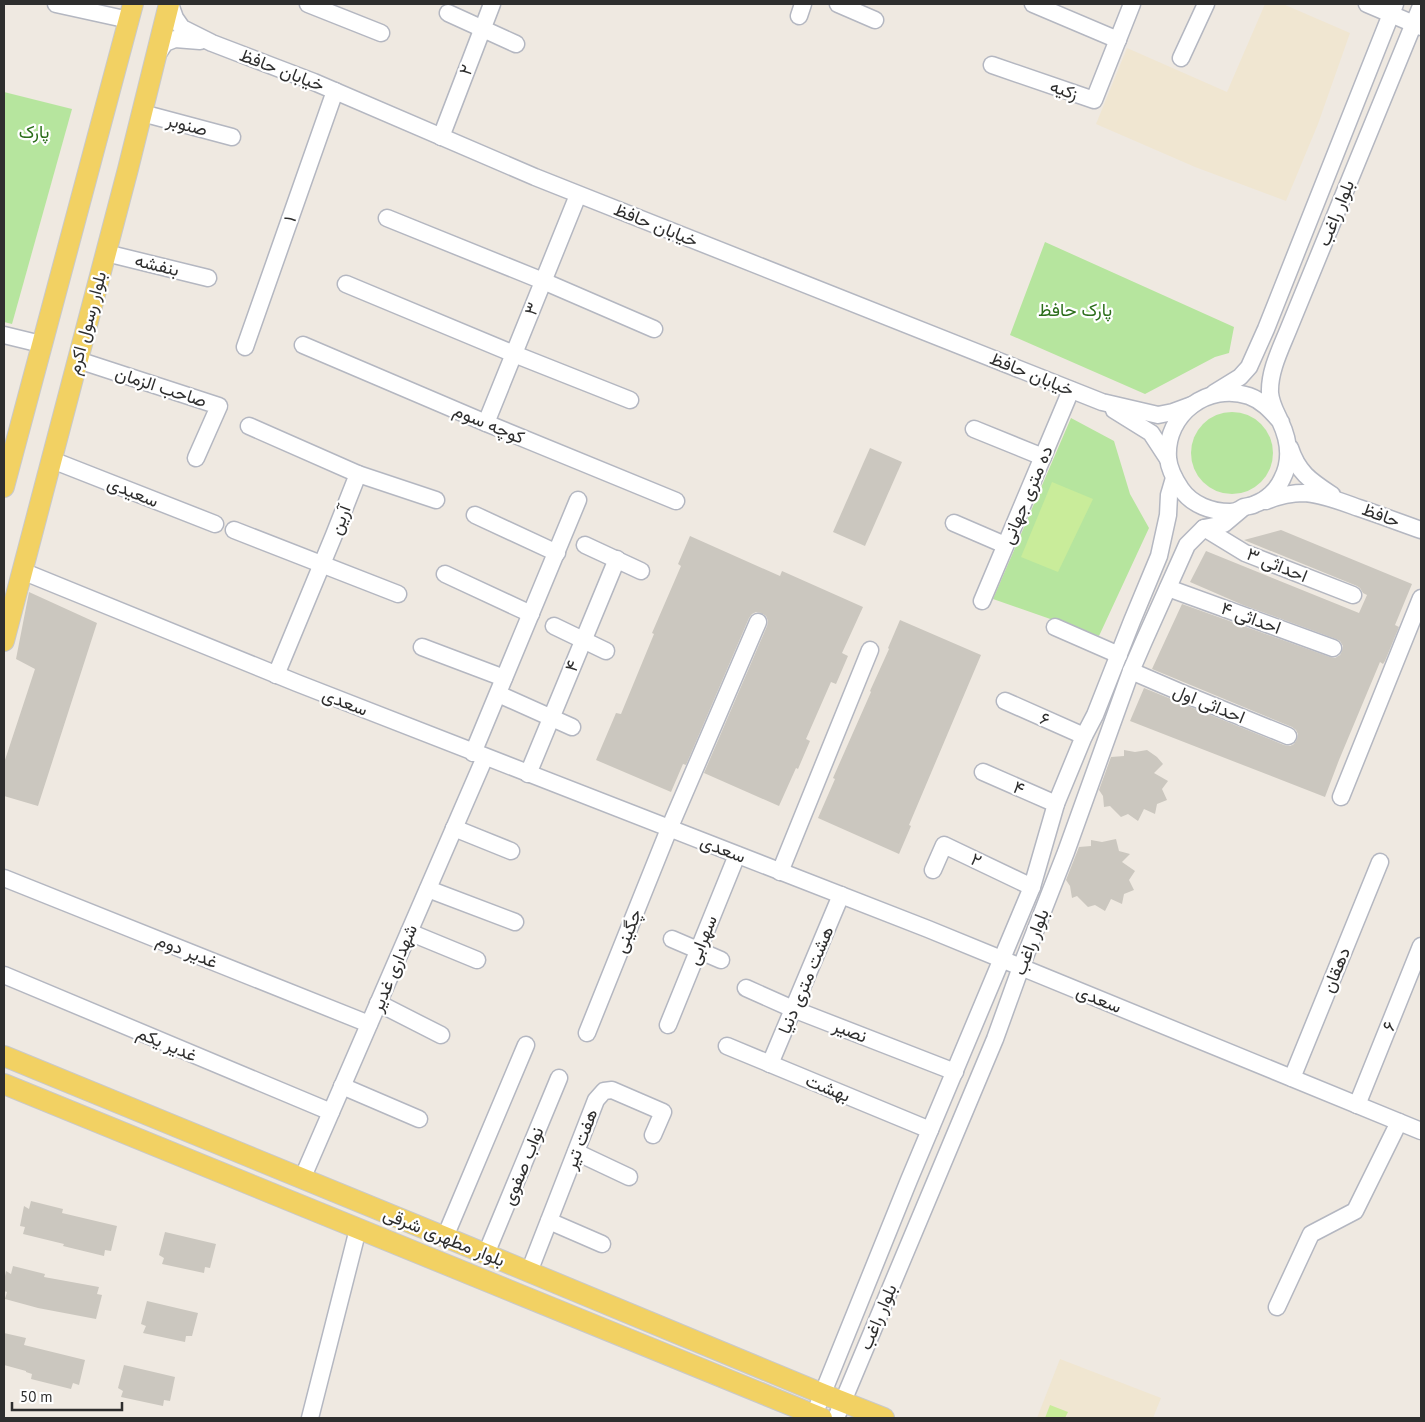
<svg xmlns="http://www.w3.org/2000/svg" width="1425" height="1422" viewBox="0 0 1425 1422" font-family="'PT Sans',Vazirmatn,sans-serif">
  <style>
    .education { fill: #f0e6d1 }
    .green { fill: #b6e59e }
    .pitch { fill: #c9ec9a }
    .building { fill: #cbc7bf }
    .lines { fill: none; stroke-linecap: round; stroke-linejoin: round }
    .minor-casing { stroke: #b4b7c1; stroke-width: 19 }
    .major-casing { stroke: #c9c9c9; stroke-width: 22 }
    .minor { stroke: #fff; stroke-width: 16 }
    .major { stroke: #f2d163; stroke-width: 20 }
    .labels { text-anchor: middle; stroke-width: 4.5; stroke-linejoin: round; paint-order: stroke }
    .street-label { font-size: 18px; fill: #2e2e2e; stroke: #fff }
    .park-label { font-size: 18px; fill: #2c6e1b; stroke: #fff }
  </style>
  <rect width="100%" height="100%" fill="#efe9e1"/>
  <!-- education -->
  <g class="education">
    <polygon points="1265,4 1283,4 1350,33 1318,124 1286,201 1195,167 1096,124 1127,48 1227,92"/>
    <polygon points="1060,1359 1161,1398 1153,1418 1037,1418"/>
  </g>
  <!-- green -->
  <g class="green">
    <polygon points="4,92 72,109 12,324 4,322"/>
    <polygon points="1045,242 1234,327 1229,353 1215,357 1145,394 1010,335"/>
    <circle cx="1232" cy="453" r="41"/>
    <polygon points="1071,418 1114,441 1130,494 1149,528 1099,636 993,599"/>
  </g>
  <!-- pitch -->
  <g class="pitch">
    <polygon points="1052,482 1093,499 1058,572 1021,557"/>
    <polygon points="1050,1405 1068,1412 1065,1418 1045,1418"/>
  </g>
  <!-- building -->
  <g class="building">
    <polygon points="870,448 902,462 865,546 833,532"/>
    <polygon points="1281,530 1412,584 1395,625 1399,627 1385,661 1383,664 1380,662 1339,760 1325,797 1130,721 1144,688 1284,745 1290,746 1294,744 1297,739 1298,734 1296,730 1292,727 1152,669 1182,604 1330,657 1335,658 1340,655 1342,651 1343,646 1340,641 1336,639 1243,605 1190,582 1206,551 1359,613 1367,595 1363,593 1360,588 1357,586 1244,540"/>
    <polygon points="690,536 780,576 782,571 863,607 842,653 848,656 836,684 831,682 806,739 810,741 798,769 796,768 779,806 704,773 767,626 768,621 766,616 761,613 756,612 752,614 749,618 686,765 683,764 671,792 596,760 616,713 621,714 654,634 652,633 681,566 678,564"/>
    <polygon points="29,592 97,623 38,806 4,796 4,763 35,669 16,659"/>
    <polygon points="900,620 981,655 909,825 911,826 899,854 818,818 835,779 833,778 871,692 870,691 889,649 888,648"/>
    <polygon points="1124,750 1135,752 1147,750 1157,757 1163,764 1154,773 1168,781 1162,789 1167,800 1157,804 1155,814 1144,809 1138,821 1128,814 1121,817 1110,806 1104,807 1103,796 1099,790 1111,757 1124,756"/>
    <polygon points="1116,839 1119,851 1130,854 1122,862 1135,871 1129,880 1134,890 1124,894 1122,904 1111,899 1105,911 1095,905 1088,907 1077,896 1072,898 1070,886 1066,880 1079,847 1091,846 1091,840 1102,842"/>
    <polygon points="31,1201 63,1209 62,1213 117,1226 111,1251 105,1250 104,1256 63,1246 64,1244 23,1234 25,1227 20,1226 24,1206 29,1209"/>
    <polygon points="165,1232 216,1244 210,1268 205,1267 204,1273 162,1264 164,1258 159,1255"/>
    <polygon points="13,1266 45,1274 44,1277 99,1287 97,1294 102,1295 96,1319 38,1308 5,1299 7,1292 4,1291 4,1281 6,1271 11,1274"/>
    <polygon points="147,1301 198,1313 192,1336 186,1336 185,1342 143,1333 146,1326 141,1324"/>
    <polygon points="4,1333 26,1338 24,1345 85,1360 79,1385 73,1383 71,1389 31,1379 32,1374 26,1372 26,1371 4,1365"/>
    <polygon points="124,1365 175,1377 170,1401 164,1400 163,1406 121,1397 123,1391 118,1388"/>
  </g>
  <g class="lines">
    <!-- minor casing -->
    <g class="minor-casing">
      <g id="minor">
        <polyline points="56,4 129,20"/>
        <polyline points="170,4 175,18 182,28 212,43 314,82 535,177 1102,402 1158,415 1173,412 1192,405"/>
        <polyline points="308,4 381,33"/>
        <polyline points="838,4 875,20"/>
        <polyline points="1033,4 1118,40"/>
        <polyline points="1367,4 1421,27"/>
        <polyline points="448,13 516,44"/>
        <polyline points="799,16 803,4"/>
        <polyline points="157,55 165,43 175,39 200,41"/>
        <polyline points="1181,58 1206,4"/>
        <polyline points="992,65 1094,100 1132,4"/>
        <polyline points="142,113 232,137"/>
        <polyline points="441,137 492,4"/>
        <polyline points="387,218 543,281 654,329"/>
        <polyline points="106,253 208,278"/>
        <polyline points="346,284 514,354 630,400"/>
        <polyline points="4,335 41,344"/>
        <polyline points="303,345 486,423 676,501"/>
        <polyline points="245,347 335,91"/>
        <polyline points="78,360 219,406 196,458"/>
        <polyline points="1214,393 1240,377 1249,367 1266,329 1395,4"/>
        <polyline points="1114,410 1151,433 1168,459"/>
        <path d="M1281 422C1272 412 1263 401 1249 396 1208 382 1165 414 1168 458 1169 469 1175 480 1181 489 1192 505 1212 512 1230 512 1237 512 1238 510 1244 507 1248 506 1252 506 1255 504 1267 500 1277 490 1282 479 1292 460 1289 440 1280 421 1276 412 1271 404 1270 393 1269 371 1281 348 1289 328L1421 6"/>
        <polyline points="486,423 578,195"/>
        <polyline points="249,426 358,474 334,535 276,675"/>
        <polyline points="974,429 1043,457"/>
        <path d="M1290 448C1298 473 1311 481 1332 495"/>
        <polyline points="52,460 215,524"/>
        <polyline points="358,474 436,500"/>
        <path d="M1266 501C1278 496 1290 493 1304 493 1322 494 1342 502 1359 508 1380 515 1401 523 1421 530"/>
        <polyline points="475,515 557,553"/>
        <polyline points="954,523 1005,545"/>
        <polyline points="1204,528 1245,553 1353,595"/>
        <polyline points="234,530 398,594"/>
        <polyline points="585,545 641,571"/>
        <polyline points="22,571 297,683 928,929 1421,1131"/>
        <polyline points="445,574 531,614"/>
        <polyline points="1168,588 1333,648"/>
        <polyline points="982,601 1071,390"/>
        <polyline points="554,626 606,651"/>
        <polyline points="1055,627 1119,655"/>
        <polyline points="422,647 504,678"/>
        <polyline points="1131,671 1182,693 1288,736"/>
        <polyline points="505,697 572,727"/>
        <polyline points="1005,701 1084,736"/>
        <polyline points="473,753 578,500"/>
        <polyline points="983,772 1056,804"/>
        <polyline points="528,774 617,559"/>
        <polyline points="1341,797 1421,598"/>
        <polyline points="454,828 511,851"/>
        <polyline points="933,870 944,845 1032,887"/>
        <polyline points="780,872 870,650"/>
        <polyline points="4,878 369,1024"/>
        <polyline points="428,889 515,922"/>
        <polyline points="409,932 477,960"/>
        <polyline points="672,939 721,960"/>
        <polyline points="4,975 331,1112"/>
        <polyline points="746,988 793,1009 955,1072"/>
        <polyline points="378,1003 441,1035"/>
        <polyline points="668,1025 737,855"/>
        <polyline points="587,1033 669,829 758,622"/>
        <polyline points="727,1046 930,1130"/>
        <polyline points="770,1064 841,895"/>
        <polyline points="1292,1078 1380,862"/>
        <polyline points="342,1086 419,1119"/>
        <polyline points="1357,1105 1421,946"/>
        <polyline points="576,1152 629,1177"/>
        <polyline points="302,1179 485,757"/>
        <polyline points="549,1221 602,1244"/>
        <polyline points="445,1237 526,1045"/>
        <polyline points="486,1254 559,1078"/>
        <polyline points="529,1272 596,1100 604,1091 612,1090 663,1112 653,1135"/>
        <polyline points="1277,1307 1311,1234 1355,1211 1399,1122"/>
        <polyline points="814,1415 909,1180 1032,887 1056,804 1084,736 1095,715 1132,621 1159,556 1168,515 1169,495 1174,478"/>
        <polyline points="310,1418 358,1229"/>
        <polyline points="836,1418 995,1039 1021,967 1066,852 1131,671 1144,641 1187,545 1204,528 1224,524 1243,508"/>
      </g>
    </g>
    <!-- major casing -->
    <g class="major-casing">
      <g id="major">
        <polyline points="4,487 133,4"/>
        <polyline points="4,641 128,169 169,4"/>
        <polyline points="4,1056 445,1237 823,1394 884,1418"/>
        <polyline points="4,1084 822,1418"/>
      </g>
    </g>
    <!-- minor -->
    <use href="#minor" class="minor"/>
    <!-- major -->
    <use href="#major" class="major"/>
  </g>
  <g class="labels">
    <!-- street labels -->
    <g class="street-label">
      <text transform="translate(282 70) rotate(21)" y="6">خیابان حافظ</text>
      <text transform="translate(466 70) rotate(-69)" y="6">۲</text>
      <text transform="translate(1064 90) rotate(19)" y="6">زکیه</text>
      <text transform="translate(187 125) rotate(15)" y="6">صنوبر</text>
      <text transform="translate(1336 213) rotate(-68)" y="6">بلوار راغب</text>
      <text transform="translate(290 219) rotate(-71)" y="6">۱</text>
      <text transform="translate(656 225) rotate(22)" y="6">خیابان حافظ</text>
      <text transform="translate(157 265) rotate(14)" y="6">بنفشه</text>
      <text transform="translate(532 309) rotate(-68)" y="6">۳</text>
      <text transform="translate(87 323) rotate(-75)" y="6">بلوار رسول اکرم</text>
      <text transform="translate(1032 374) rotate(22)" y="6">خیابان حافظ</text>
      <text transform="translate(161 387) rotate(18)" y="6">صاحب الزمان</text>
      <text transform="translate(489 424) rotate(23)" y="6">کوچه سوم</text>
      <text transform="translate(133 492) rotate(22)" y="6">سعیدی</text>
      <text transform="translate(1027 495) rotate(-67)" y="6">ده متری جهانی</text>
      <text transform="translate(1381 515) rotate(20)" y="6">حافظ</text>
      <text transform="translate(340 520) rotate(-69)" y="6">آرین</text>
      <text transform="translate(1277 565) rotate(22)" y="6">احداثی ۳</text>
      <text transform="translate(1251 618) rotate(20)" y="6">احداثی ۴</text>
      <text transform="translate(572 666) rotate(-68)" y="6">۴</text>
      <text transform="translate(345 702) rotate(21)" y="6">سعدی</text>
      <text transform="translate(1209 704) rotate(22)" y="6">احداثی اول</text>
      <text transform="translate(1045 719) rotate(24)" y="6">۶</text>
      <text transform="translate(1019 788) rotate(24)" y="6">۴</text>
      <text transform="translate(723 849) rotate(21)" y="6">سعدی</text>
      <text transform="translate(976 860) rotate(26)" y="6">۲</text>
      <text transform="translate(628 931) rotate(-68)" y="6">چگینی</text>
      <text transform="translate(702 940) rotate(-68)" y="6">سهرابی</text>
      <text transform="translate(1031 942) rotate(-69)" y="6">بلوار راغب</text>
      <text transform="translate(187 951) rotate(22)" y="6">غدیر دوم</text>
      <text transform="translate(394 968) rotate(-67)" y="6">شهداری غدیر</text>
      <text transform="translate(1336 970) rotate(-68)" y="6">دهقان</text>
      <text transform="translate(806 980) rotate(-67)" y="6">هشت متری دنیا</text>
      <text transform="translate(1099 999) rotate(22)" y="6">سعدی</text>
      <text transform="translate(1389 1026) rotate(-68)" y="6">۶</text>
      <text transform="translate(850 1031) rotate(21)" y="6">نصیر</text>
      <text transform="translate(167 1044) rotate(23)" y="6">غدیر یکم</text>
      <text transform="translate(828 1088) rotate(22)" y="6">بهشت</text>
      <text transform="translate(581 1139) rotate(-69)" y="6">هفت تیر</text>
      <text transform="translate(523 1166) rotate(-68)" y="6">نواب صفوی</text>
      <text transform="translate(444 1237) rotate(22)" y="6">بلوار مطهری شرقی</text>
      <text transform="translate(878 1317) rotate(-67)" y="6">بلوار راغب</text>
    </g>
    <!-- park labels -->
    <g class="park-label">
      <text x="34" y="138">پارک</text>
      <text x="1075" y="316">پارک حافظ</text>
    </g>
  </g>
  <!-- border -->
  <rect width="1425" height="1422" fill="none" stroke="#2e2e2e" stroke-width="10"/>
  <!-- scale -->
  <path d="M12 1402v8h110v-8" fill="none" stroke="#2e2e2e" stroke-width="2.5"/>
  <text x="20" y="1402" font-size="15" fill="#2e2e2e" stroke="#ffffff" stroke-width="4" paint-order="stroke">50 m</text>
</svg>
